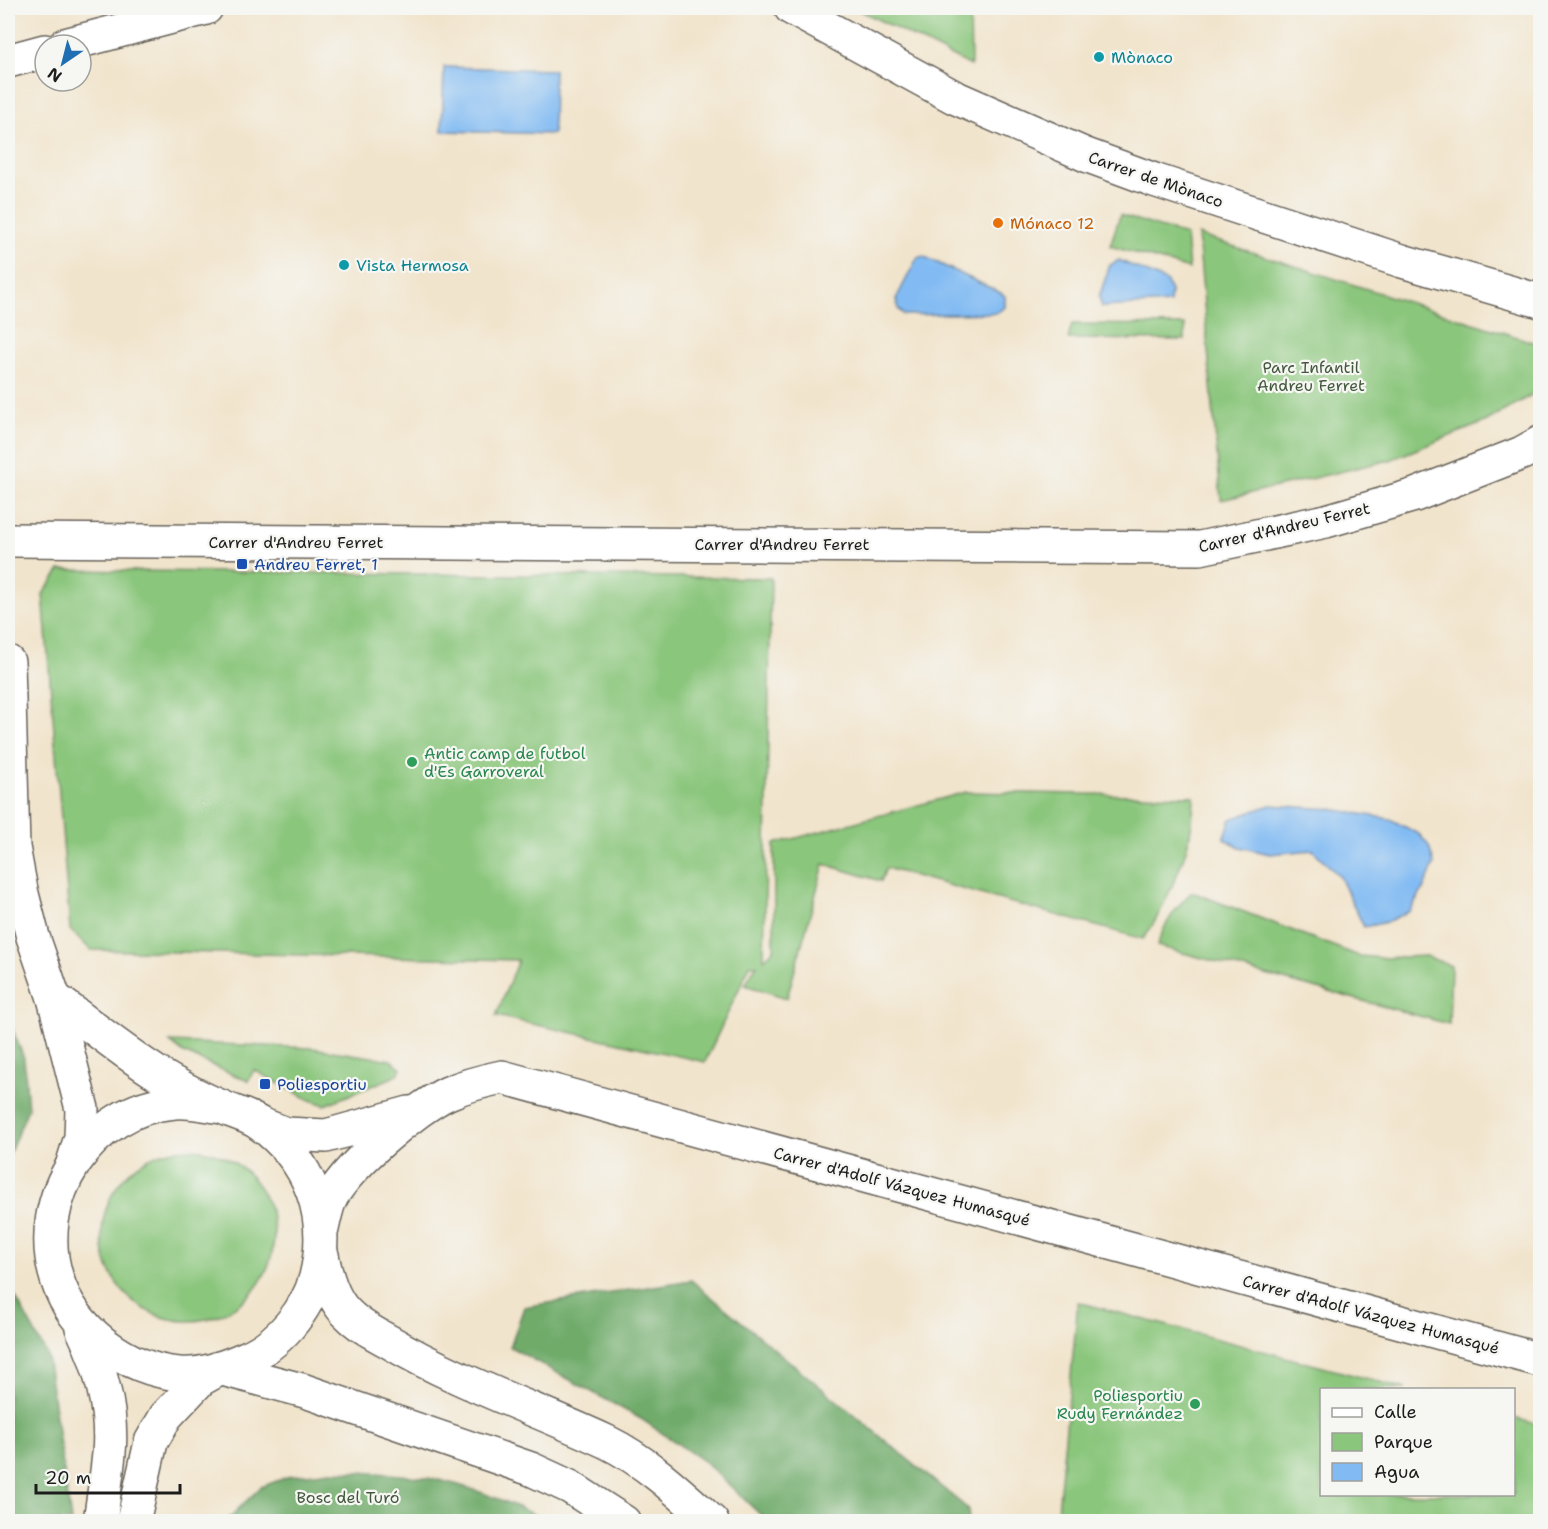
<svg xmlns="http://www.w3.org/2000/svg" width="1548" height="1529" viewBox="0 0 1548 1529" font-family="'Shantell Sans',sans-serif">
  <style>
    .green { fill: #8ac67b; stroke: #53714c; stroke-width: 1.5 }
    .forest { fill: #6fab6b; stroke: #466444; stroke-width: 1.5 }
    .water { fill: #82bbf3; stroke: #4f6c88; stroke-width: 1.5 }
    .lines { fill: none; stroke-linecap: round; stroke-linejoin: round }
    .street-casing { stroke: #67625a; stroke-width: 36 }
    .secondary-casing { stroke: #67625a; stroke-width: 36 }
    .highway-casing { stroke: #67625a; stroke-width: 36 }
    .street { stroke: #fff; stroke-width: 33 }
    .secondary { stroke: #fff; stroke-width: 33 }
    .highway { stroke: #fff; stroke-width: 33 }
    .culture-dot { fill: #0f9aa8; stroke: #f6f6f2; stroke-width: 2 }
    .food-dot { fill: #e8710a; stroke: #f6f6f2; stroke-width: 2 }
    .transit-dot { fill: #1a4fb4; stroke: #f6f6f2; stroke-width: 2 }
    .leisure-dot { fill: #2e9e5b; stroke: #f6f6f2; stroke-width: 2 }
    .labels { text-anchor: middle; stroke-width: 4.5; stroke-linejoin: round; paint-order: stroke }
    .culture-label { font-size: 16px; fill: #0d838f; stroke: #f6f6f2; text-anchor: start }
    .street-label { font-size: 16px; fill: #1c1c1c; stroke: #f6f6f2 }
    .food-label { font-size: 16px; fill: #c56008; stroke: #f6f6f2; text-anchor: start }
    .park-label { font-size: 16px; fill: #42583d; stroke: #f6f6f2 }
    .transit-label { font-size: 16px; fill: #164399; stroke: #f6f6f2; text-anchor: start }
    .leisure-label { font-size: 16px; fill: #27864d; stroke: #f6f6f2; text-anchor: start }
  </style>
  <rect width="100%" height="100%" fill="#f6f6f2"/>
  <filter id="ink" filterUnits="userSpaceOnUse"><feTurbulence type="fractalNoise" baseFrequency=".0167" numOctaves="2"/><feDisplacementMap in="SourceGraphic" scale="12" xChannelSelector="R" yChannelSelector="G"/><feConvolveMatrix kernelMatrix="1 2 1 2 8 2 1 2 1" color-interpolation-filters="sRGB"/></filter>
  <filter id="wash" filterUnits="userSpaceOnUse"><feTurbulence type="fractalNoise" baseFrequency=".008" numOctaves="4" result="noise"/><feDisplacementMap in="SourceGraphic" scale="24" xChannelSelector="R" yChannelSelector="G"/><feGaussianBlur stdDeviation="1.35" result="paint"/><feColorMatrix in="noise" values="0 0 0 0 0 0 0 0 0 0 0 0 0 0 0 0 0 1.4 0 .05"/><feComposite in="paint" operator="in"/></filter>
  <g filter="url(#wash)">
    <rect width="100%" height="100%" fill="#f1e4cc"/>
    <!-- green -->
    <g class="green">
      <polygon points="855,8 970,8 971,66"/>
      <polygon points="1120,215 1186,235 1189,269 1110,246"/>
      <polygon points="1198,235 1536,343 1540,345 1540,390 1485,422 1390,460 1221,500"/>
      <polygon points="1072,324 1185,325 1185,340 1068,339"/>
      <path d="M60 570 771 578 764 959 774 950V844L966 792 1194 796C1193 836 1185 858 1168 895 1161 911 1154 925 1143 939L886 868 881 881 824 864 787 998 745 985 753 970 757 965H750L705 1062 496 1016 518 960 91 950 70 930 43 594Z"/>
      <path d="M1192 892 1359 956 1382 958 1426 956 1451 966 1449 1024 1157 946C1164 925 1175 907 1192 892Z"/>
      <polygon points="170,1042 312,1048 391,1060 401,1068 398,1074 391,1078 325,1105 310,1100 254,1070 248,1081 184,1053"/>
      <circle cx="188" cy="1235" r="86"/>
      <polygon points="1078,1302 1406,1389 1322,1390 1322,1494 1514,1494 1514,1418 1540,1425 1540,1521 1057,1521"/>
    </g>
    <!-- forest -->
    <g class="forest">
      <polygon points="8,1018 24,1058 28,1109 8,1157"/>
      <polygon points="691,1280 968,1509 969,1521 767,1521 706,1463 641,1419 510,1347 524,1307"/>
      <polygon points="8,1283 47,1355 71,1521 8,1521"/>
      <path d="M331 1471C364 1472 396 1474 428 1478 470 1485 510 1503 548 1521H226L261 1487 290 1476Z"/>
    </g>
    <!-- water -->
    <g class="water">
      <polygon points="444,67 554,70 553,134 442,131"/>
      <polygon points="923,256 999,292 1005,296 1005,307 996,313 904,315 898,309 896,299 917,258"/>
      <polygon points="1119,260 1166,281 1171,291 1170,303 1102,307 1099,297 1110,265"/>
      <polygon points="1270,805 1332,809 1390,819 1419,834 1429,846 1434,864 1424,888 1410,911 1387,922 1364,927 1340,877 1313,850 1270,854 1240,847 1224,839 1231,819"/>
    </g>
  </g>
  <g filter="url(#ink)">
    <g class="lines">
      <!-- street casing -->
      <g class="street-casing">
        <g id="street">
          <polyline points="791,8 954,97 1086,155 1154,180 1402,261 1540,301"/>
          <polyline points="65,45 206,8"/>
          <polyline points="8,61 45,51"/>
          <polyline points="8,540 1200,548 1326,521 1415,495 1522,453 1540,443"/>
          <polyline points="260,1124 286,1134 326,1136 409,1113"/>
          <path d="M322 1229C324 1220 326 1210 329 1202 342 1170 417 1107 448 1093 466 1085 483 1081 502 1077L1540 1360"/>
        </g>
      </g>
      <!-- secondary casing -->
      <g class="secondary-casing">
        <g id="secondary">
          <polyline points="8,662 13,847 21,890 33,937 54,998 82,1109 81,1137 73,1163"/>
          <path d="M54 998C92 1026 129 1057 170 1081 186 1090 204 1100 222 1107 235 1113 249 1116 260 1124 311 1161 331 1216 316 1277 307 1311 278 1345 246 1358 225 1367 202 1376 179 1374 126 1369 73 1330 57 1279 31 1199 90 1108 175 1102 191 1101 207 1105 222 1107"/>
          <path d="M82 1328C100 1365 113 1411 109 1453 107 1476 103 1499 100 1522"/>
          <polyline points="133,1522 151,1442 166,1416 201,1379 217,1370"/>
        </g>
      </g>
      <!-- highway casing -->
      <g class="highway-casing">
        <g id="highway">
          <path d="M322 1255C325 1271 329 1287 338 1302 349 1320 370 1331 388 1341 457 1382 534 1408 607 1442 646 1461 680 1493 712 1522"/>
          <polyline points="219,1368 305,1391 531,1469 570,1487 624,1522"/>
        </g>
      </g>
      <!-- street -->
      <use href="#street" class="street"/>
      <!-- secondary -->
      <use href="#secondary" class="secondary"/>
      <!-- highway -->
      <use href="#highway" class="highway"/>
    </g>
  </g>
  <!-- markers -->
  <g class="culture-dot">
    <circle cx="1099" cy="57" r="6"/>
    <circle cx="344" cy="265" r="6"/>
  </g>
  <circle class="food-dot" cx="998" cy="223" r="6"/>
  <g class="transit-dot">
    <rect x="236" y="558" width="12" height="12" rx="3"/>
    <rect x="259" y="1078" width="12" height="12" rx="3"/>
  </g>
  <g class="leisure-dot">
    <circle cx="412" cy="762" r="6"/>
    <circle cx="1195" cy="1404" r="6"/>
  </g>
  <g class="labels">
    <!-- culture labels -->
    <g class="culture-label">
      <text x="1111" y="63">Mònaco</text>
      <text x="356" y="271">Vista Hermosa</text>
    </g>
    <!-- street labels -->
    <g class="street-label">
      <text transform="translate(1156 179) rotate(19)" y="6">Carrer de Mònaco</text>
      <text transform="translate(1284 527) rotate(-13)" y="6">Carrer d'Andreu Ferret</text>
      <text x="296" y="548">Carrer d'Andreu Ferret</text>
      <text x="782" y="550">Carrer d'Andreu Ferret</text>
      <text transform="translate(902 1186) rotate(15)" y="6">Carrer d'Adolf Vázquez Humasqué</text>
      <text transform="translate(1371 1314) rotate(15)" y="6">Carrer d'Adolf Vázquez Humasqué</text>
    </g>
    <!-- food labels -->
    <g class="food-label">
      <text x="1010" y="229">Mónaco 12</text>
    </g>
    <!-- park labels -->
    <g class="park-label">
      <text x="1311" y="373">Parc Infantil<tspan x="1311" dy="18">Andreu Ferret</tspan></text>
      <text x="348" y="1503">Bosc del Turó</text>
    </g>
    <!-- transit labels -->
    <g class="transit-label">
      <text x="254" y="570">Andreu Ferret, 1</text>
      <text x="277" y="1090">Poliesportiu</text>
    </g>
    <!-- leisure labels -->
    <g class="leisure-label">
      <text x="424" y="759">Antic camp de futbol<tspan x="424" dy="18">d'Es Garroveral</tspan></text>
      <text x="1183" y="1401" text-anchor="end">Poliesportiu<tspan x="1183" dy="18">Rudy Fernández</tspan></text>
    </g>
  </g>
  <!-- margin -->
  <rect width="1548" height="1529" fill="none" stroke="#f6f6f2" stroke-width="30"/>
  <!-- legend -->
  <rect x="1320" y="1388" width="195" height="108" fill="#f6f6f2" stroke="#9f9f9c" stroke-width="1.5"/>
  <rect x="1332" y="1408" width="30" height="9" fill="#ffffff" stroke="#9f9f9c" stroke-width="1.5"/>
  <text x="1374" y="1418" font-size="18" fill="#1c1c1c">Calle</text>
  <rect x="1332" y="1433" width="30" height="18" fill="#8ac67b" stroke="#9f9f9c" stroke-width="1.5"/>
  <text x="1374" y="1448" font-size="18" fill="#1c1c1c">Parque</text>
  <rect x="1332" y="1463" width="30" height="18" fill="#82bbf3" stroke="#9f9f9c" stroke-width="1.5"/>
  <text x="1374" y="1478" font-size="18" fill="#1c1c1c">Agua</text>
  <!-- north arrow -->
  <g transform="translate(63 63) rotate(215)"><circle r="28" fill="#f6f6f2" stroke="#9f9f9c" stroke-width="1.5"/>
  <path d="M0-4.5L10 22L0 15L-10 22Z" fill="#1f6fb2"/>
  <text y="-9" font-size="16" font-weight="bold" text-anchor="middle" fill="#1c1c1c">N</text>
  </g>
  <!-- scale -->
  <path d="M36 1484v9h144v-9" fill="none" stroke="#1c1c1c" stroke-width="3"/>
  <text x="45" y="1484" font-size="18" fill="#1c1c1c" stroke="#f6f6f2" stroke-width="4.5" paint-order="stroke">20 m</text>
</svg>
